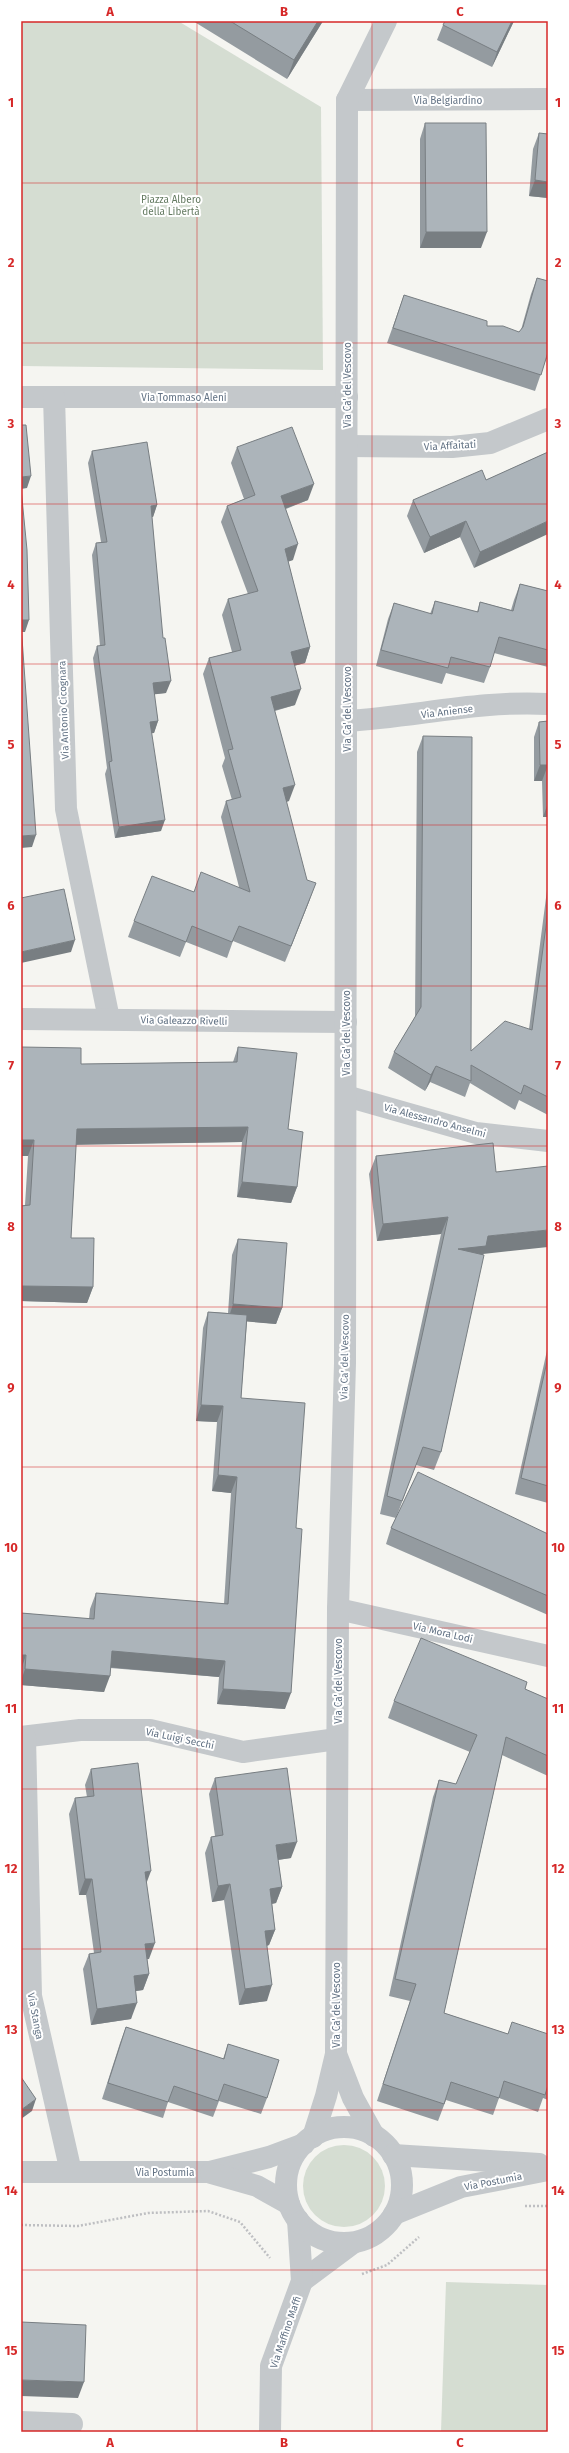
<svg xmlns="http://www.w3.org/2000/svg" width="569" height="2453" viewBox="0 0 569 2453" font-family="'Fira Sans',sans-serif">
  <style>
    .green { fill: #d5ddd2 }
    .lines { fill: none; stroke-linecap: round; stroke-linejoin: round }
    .path { stroke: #bebfc2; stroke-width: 2.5; stroke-dasharray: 2 2; stroke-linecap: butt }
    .minor { stroke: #c4c8cb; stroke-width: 22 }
    .tertiary { stroke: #c4c8cb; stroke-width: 22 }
    .wall { fill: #949ba0 }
    .shaded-wall { fill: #787e82 }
    .building { fill: #acb4ba; stroke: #787e82 }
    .grid { fill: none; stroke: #d62828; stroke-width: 1; stroke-opacity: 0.55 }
    .labels { text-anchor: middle; stroke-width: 4; stroke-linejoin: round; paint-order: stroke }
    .street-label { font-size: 10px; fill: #627284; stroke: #fff }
    .park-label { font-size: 10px; fill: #657b62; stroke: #fff }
    .neatline { fill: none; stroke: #d62828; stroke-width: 1.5 }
    .grid-label { font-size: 13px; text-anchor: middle; font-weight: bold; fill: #d62828 }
  </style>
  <rect width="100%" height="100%" fill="#f5f5f1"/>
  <!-- green -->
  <g class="green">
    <polygon points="21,21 178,21 321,107 323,370 21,366"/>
    <circle cx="344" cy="2186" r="41"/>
    <polygon points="446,2282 548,2285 548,2432 441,2432"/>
  </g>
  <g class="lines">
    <!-- path -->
    <g class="path">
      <polyline points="525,2206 548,2206"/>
      <polyline points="21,2225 78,2226 148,2213 208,2211 240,2222 270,2258"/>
      <polyline points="362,2274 387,2265 419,2237"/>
    </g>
    <!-- minor -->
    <g class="minor">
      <polyline points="347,100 548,99"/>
      <polyline points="21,397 347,397"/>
      <polyline points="54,397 66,809 109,1019"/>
      <polyline points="347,446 452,447 490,443 548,419"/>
      <path d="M347 721C414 717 481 700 548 704"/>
      <polyline points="21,1019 346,1022"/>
      <polyline points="346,1096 476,1133 548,1141"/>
      <polyline points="338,1609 548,1656"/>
      <polyline points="21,1737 80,1730 150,1730 243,1752 337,1739"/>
      <polyline points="25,1737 31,1996 71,2172"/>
      <polyline points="336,2054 353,2098 374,2136"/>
      <polyline points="313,2137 326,2096 336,2054 338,1609 345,1363 347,100 386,21"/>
      <polyline points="302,2281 353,2243"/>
      <polyline points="21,2422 72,2424"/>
      <polyline points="270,2432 271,2366 302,2281 298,2220"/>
    </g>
    <!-- tertiary -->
    <g class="tertiary">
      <circle cx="344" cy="2185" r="58"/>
      <polyline points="393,2155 539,2164"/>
      <polyline points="21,2172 210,2172 269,2157 304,2144"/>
      <polyline points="211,2173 257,2186 289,2204"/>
      <polyline points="394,2214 461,2187 548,2170"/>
    </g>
  </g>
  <!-- wall -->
  <g class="wall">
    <polygon points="193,21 323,21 287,79"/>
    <polygon points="514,21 492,67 437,40 443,25"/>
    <polygon points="425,123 481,248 420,248 420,139"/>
    <polygon points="539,133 548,198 529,196 533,149"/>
    <polygon points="537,278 548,281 548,360 546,359 535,391 387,343 404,295 487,326 519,332 521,330 531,294"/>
    <polygon points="237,447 308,500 286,509 293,560 288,561 310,647 305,663 294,666 295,705 275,711 289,801 286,802 310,899 285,962 233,941 227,958 186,942 180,957 128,937 134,921 194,892 239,887 221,817 226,801 232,800 222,766 225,758 203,674 209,658 232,652 222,615 228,599 248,594 221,522 227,506 244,499 231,463"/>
    <polygon points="92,451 157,505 153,517 152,517 166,693 154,694 158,721 154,733 151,733 161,831 115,838 105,774 107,768 93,658 97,646 100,646 92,555 96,543 101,542 88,463"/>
    <polygon points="548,452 474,568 460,537 424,553 407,516 413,500 486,480"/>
    <polygon points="520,584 548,591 548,667 494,653 490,667 484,683 446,673 442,684 376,666 388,619 394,603 430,614 435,601 477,612 480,602 511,610 514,600"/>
    <polygon points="548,721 548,817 543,817 542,781 534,781 534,737 539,722"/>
    <polygon points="423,736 471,1051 529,1029 547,890 548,887 548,1115 519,1100 515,1110 470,1083 465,1097 430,1082 425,1091 388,1068 394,1052 415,1017 417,752"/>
    <polygon points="238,1047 288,1129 297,1187 291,1203 237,1197 242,1142 76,1144 71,1238 93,1287 87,1303 21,1301 21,1206 25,1205 28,1156 21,1156 81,1064 233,1062"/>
    <polygon points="493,1143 483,1254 441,1452 434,1470 416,1465 396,1518 548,1534 548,1615 386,1544 391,1528 396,1518 380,1514 441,1234 377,1241 369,1174 376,1156"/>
    <polygon points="238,1239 282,1308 276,1324 247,1321 241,1398 296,1528 285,1709 217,1704 219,1677 110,1668 104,1692 21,1685 21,1613 89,1619 90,1609 96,1593 224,1604 231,1493 212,1491 217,1422 196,1421 203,1328 208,1312 228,1313 232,1255"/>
    <polygon points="548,1346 548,1503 515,1494"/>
    <polygon points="527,1682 525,1689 548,1699 548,1776 502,1755 444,2013 508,2034 548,2034 548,2100 543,2098 538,2112 499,2098 493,2115 446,2100 438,2121 377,2101 410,2001 389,1996 433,1797 439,1780 456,1784 470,1752 388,1718 394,1701"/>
    <polygon points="91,1769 146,1883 149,1959 147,1959 149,1974 143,1990 136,1991 131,2019 91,2025 83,1969 89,1954 94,1953 86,1895 79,1895 69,1814 75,1798 87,1797 85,1785"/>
    <polygon points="215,1778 291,1858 278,1860 282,1887 276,1903 272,1904 275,1930 269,1945 267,1946 267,2001 239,2005 224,1900 212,1902 205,1853 211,1837 215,1836 209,1794"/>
    <polygon points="126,2027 223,2059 228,2044 267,2098 261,2114 219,2101 213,2117 168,2102 163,2118 102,2099 120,2043"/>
  </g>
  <!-- shaded-wall -->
  <g class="shaded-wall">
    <polygon points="318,21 323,21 287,79 294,60"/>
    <polygon points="512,21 514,21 492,67 497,52"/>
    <polygon points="535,180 548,182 548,198 529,196"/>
    <polygon points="426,232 487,232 481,248 420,248"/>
    <polygon points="31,476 27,488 21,489 21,477"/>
    <polygon points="314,484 308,500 276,512 281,496"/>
    <polygon points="157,505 153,517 147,518 151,506"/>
    <polygon points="466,521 460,537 424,553 430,537"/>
    <polygon points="548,521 548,534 474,568 480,552"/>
    <polygon points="298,544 293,560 279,565 285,549"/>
    <polygon points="21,620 29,620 25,632 21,632"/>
    <polygon points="310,647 305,663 285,668 291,652"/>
    <polygon points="171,681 166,693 149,695 153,683"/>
    <polygon points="301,689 295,705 265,713 271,697"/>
    <polygon points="158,721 154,733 145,734 150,722"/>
    <polygon points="540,765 548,765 542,781 534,781"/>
    <polygon points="295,785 289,801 277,804 283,788"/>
    <polygon points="548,803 548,817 543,817"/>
    <polygon points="165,820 161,831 115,838 119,827"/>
    <polygon points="36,835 32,847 21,848 21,836"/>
    <polygon points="316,883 310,899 285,962 291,946"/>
    <polygon points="75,940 71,952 21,963 21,952"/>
    <polygon points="436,1066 430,1082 425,1091 431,1075"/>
    <polygon points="248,1127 242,1142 71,1145 77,1129"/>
    <polygon points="21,1140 34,1140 28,1156 21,1156"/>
    <polygon points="242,1182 297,1187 291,1203 237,1197"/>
    <polygon points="448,1217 441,1234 377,1241 383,1224"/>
    <polygon points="548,1230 548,1247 483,1254 480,1263 458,1249 488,1236"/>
    <polygon points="21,1286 93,1287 87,1303 21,1301"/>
    <polygon points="233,1304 282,1308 276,1324 228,1320"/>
    <polygon points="201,1405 223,1406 217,1422 196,1421"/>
    <polygon points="218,1475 237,1477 231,1493 212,1491"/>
    <polygon points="112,1651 225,1661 219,1677 106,1667"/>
    <polygon points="21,1655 26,1655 21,1670"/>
    <polygon points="25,1669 110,1676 104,1692 21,1685 21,1681"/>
    <polygon points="223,1689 291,1693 285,1709 217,1704"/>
    <polygon points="297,1842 291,1858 270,1861 276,1845"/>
    <polygon points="151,1871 145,1887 145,1872"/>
    <polygon points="85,1879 92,1879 86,1895 79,1895"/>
    <polygon points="230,1884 224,1900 212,1902 218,1886"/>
    <polygon points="282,1887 276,1903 264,1905 270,1889"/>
    <polygon points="275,1930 269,1945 259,1947 265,1931"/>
    <polygon points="155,1943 149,1959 139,1960 145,1944"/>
    <polygon points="149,1974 143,1990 128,1992 134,1976"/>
    <polygon points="272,1985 267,2001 239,2005 245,1989"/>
    <polygon points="137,2003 131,2019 91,2025 97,2009"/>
    <polygon points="36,2099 32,2111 21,2119 21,2110"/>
    <polygon points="21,2380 84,2382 78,2398 21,2396"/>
  </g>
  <!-- building -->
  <g class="building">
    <polygon points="230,21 318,21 294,60"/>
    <polygon points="445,21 512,21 497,52 443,25"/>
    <polygon points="425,123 486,123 487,232 426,232"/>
    <polygon points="539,133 548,134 548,182 535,180"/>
    <polygon points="537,278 548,281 548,352 541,375 393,328 404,295 487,321 487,326 503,326 519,332 523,327"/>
    <polygon points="21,425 26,425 31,476 21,477"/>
    <polygon points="292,427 314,484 281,496 298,544 285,549 310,647 291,652 301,689 271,697 295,785 283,788 307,880 316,883 291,946 239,926 232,942 192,926 186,942 134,921 152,876 194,892 201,872 250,892 226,801 241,797 228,750 233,749 209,658 241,650 228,599 258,591 227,506 255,495 237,447"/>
    <polygon points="147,442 157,505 151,506 163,638 165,638 171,681 153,683 158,721 150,722 165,820 119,827 109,762 112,761 97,646 105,645 96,543 107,542 92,451"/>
    <polygon points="548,452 548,521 480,552 466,521 430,537 413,500 482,470 486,480"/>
    <polygon points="21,488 27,550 29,620 21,620"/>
    <polygon points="520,584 548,591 548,650 499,637 490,667 451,657 448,668 381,650 394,603 432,614 435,601 478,612 480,602 513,611"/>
    <polygon points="21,624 36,835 21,836"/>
    <polygon points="548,721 548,765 540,765 539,722"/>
    <polygon points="423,736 472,737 471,1051 505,1021 532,1030 548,911 548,1097 524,1085 521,1094 471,1065 471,1081 436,1066 431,1075 394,1052 421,1007"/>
    <polygon points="64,889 75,940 21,952 21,898"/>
    <polygon points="21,1047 81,1048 81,1064 237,1062 238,1047 297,1053 288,1129 303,1132 297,1187 242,1182 248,1127 77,1129 71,1238 94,1238 93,1287 21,1286 21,1206 30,1205 34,1140 21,1140"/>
    <polygon points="493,1143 496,1172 548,1166 548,1230 488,1236 486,1246 458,1249 484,1255 441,1452 423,1447 402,1501 387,1496 448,1217 383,1224 376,1156"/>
    <polygon points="238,1239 287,1243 282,1308 233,1304"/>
    <polygon points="208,1312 247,1315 241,1398 305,1403 296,1528 302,1529 291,1693 223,1689 225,1661 112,1651 110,1676 25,1669 26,1655 21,1655 21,1613 94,1619 96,1593 228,1604 237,1477 218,1475 223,1406 201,1405"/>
    <polygon points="548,1357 548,1486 521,1478"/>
    <polygon points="418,1472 548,1534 548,1596 391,1528"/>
    <polygon points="421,1638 527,1682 525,1689 548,1699 548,1756 506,1737 444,2013 508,2034 512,2022 548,2034 548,2085 545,2095 504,2081 499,2098 451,2082 444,2104 383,2084 416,1984 395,1979 439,1780 456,1784 477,1735 394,1701"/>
    <polygon points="138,1763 151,1871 145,1872 155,1943 145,1944 149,1974 134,1976 137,2003 97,2009 89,1954 101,1952 92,1879 85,1879 75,1798 94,1796 91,1769"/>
    <polygon points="287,1768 297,1842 276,1845 282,1887 270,1889 275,1930 265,1931 272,1985 245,1989 230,1884 218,1886 211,1837 223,1835 215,1778"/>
    <polygon points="126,2027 224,2059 228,2044 279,2060 267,2098 224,2084 218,2101 174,2086 168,2102 108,2083"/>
    <polygon points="21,2077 36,2099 21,2110"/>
    <polygon points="21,2322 86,2325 84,2382 21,2380"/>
  </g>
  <!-- grid -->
  <path class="grid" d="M197 21V2432M372 21V2432M21 183H548M21 343H548M21 504H548M21 664H548M21 825H548M21 986H548M21 1146H548M21 1307H548M21 1467H548M21 1628H548M21 1789H548M21 1949H548M21 2110H548M21 2270H548"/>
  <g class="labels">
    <!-- street labels -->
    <g class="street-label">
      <text x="448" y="104">Via Belgiardino</text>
      <text transform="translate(347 385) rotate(-90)" y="4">Via Ca' del Vescovo</text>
      <text x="184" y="401">Via Tommaso Aleni</text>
      <text transform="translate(450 445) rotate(-3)" y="4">Via Affaitati</text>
      <text transform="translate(347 709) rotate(-90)" y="4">Via Ca' del Vescovo</text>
      <text transform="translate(63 710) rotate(-92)" y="4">Via Antonio Cicognara</text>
      <text transform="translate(447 711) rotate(-7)" y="4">Via Aniense</text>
      <text transform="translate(184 1020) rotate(1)" y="4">Via Galeazzo Rivelli</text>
      <text transform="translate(346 1033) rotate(-90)" y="4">Via Ca' del Vescovo</text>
      <text transform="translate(435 1120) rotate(15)" y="4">Via Alessandro Anselmi</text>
      <text transform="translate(344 1357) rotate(-89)" y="4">Via Ca' del Vescovo</text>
      <text transform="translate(443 1632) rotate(13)" y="4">Via Mora Lodi</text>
      <text transform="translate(338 1681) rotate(-90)" y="4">Via Ca' del Vescovo</text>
      <text transform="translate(180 1738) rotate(12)" y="4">Via Luigi Secchi</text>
      <text transform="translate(336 2005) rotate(-90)" y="4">Via Ca' del Vescovo</text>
      <text transform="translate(36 2016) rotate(79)" y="4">Via Stanga</text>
      <text x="165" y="2176">Via Postumia</text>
      <text transform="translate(493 2181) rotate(-11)" y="4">Via Postumia</text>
      <text transform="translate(285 2332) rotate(-71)" y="4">Via Maffino Maffi</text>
    </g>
    <!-- park labels -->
    <g class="park-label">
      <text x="171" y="203">Piazza Albero<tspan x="171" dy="12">della Libertà</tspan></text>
    </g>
  </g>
  <!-- border -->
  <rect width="569" height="2453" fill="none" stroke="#ffffff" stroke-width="44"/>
  <rect x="22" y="22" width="525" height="2409" class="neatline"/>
  <g class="grid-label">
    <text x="110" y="16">A</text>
    <text x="284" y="16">B</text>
    <text x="460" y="16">C</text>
    <text x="11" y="107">1</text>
    <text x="558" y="107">1</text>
    <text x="11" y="267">2</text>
    <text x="558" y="267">2</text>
    <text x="11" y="428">3</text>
    <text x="558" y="428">3</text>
    <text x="11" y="589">4</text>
    <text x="558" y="589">4</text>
    <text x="11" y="749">5</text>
    <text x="558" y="749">5</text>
    <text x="11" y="910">6</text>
    <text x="558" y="910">6</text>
    <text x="11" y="1070">7</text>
    <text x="558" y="1070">7</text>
    <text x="11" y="1231">8</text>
    <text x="558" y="1231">8</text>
    <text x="11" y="1392">9</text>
    <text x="558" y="1392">9</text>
    <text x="11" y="1552">10</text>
    <text x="558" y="1552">10</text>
    <text x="11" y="1713">11</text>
    <text x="558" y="1713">11</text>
    <text x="11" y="1873">12</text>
    <text x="558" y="1873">12</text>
    <text x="11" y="2034">13</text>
    <text x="558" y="2034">13</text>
    <text x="11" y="2195">14</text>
    <text x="558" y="2195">14</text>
    <text x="11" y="2355">15</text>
    <text x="558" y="2355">15</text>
    <text x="110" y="2447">A</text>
    <text x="284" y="2447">B</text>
    <text x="460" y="2447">C</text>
  </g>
</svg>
